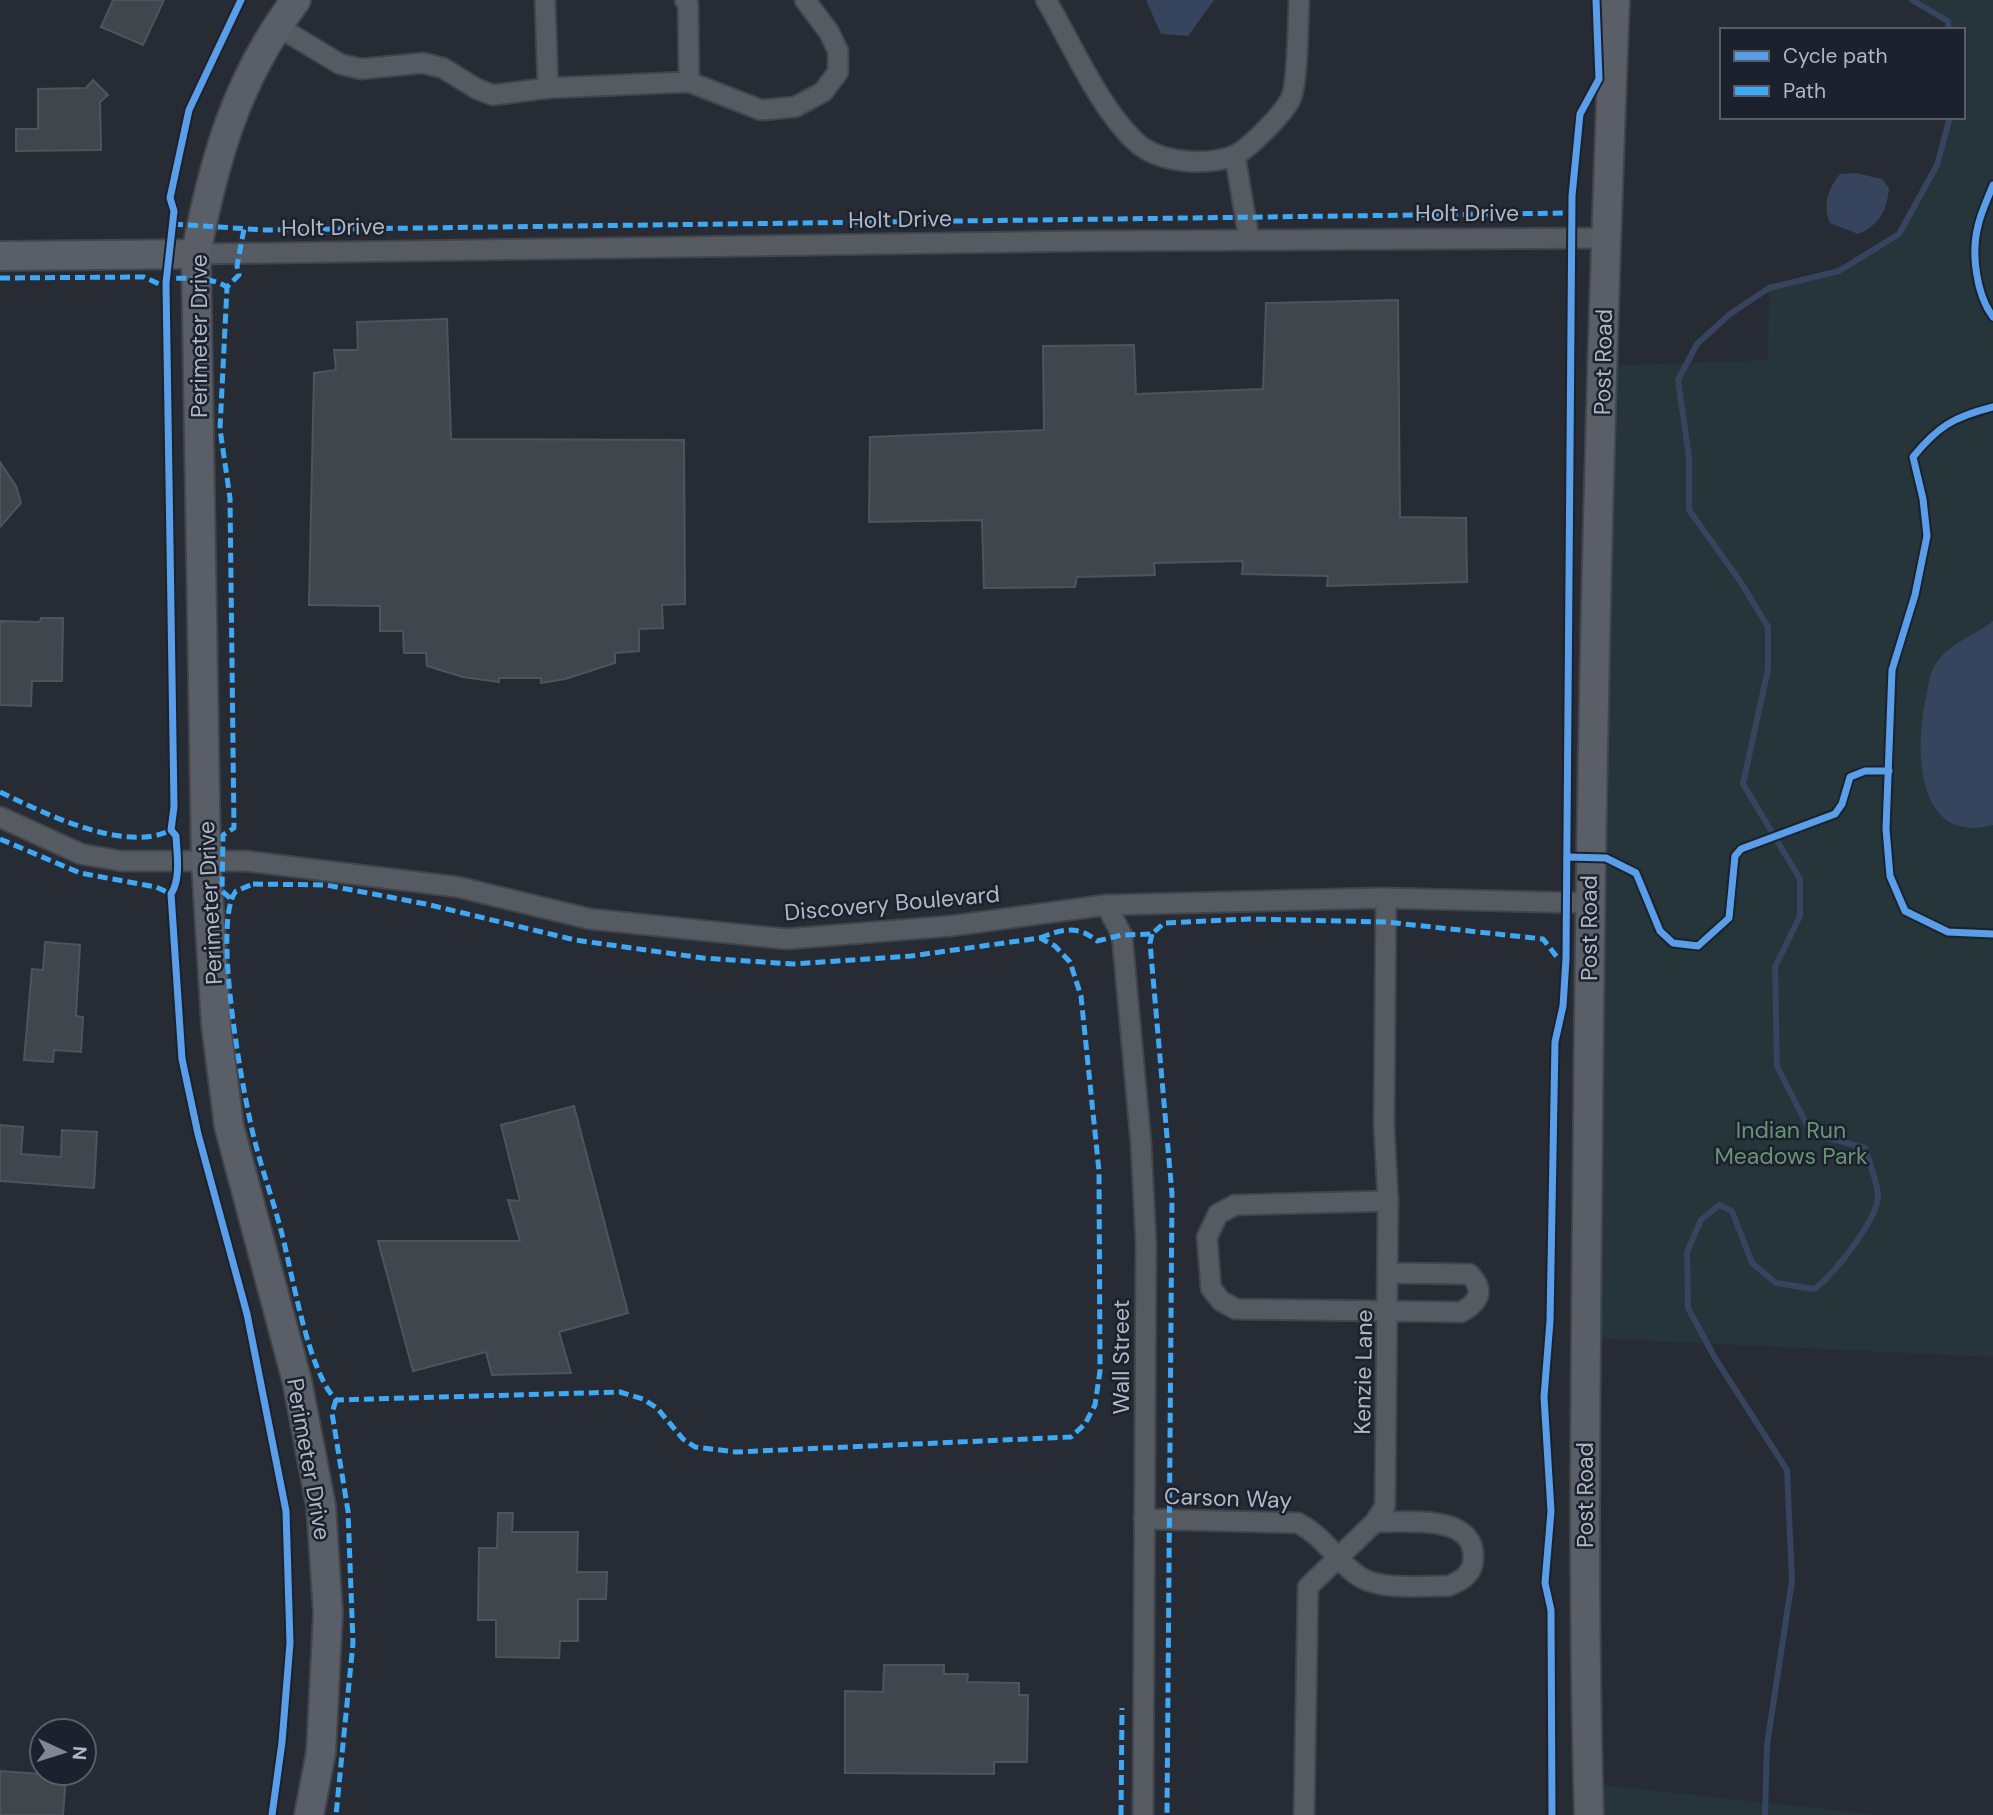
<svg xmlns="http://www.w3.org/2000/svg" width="1993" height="1815" viewBox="0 0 1993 1815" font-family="'DM Sans',sans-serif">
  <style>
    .green { fill: #253539 }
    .water { fill: #36445d }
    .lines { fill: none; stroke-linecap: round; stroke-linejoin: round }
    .stream { stroke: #36445d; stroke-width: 6 }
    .building { fill: #41454c; stroke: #4f535b; stroke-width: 2 }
    .street-casing { stroke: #42464c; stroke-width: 23 }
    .secondary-casing { stroke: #42464c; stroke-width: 32 }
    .street { stroke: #565a61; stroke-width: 19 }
    .secondary { stroke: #5a5e66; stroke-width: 28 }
    .quiet { stroke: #3fa9f5; stroke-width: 5; stroke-dasharray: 10 5; stroke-linecap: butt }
    .cycleway-casing { stroke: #1b212d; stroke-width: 11 }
    .cycleway { stroke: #5a9eea; stroke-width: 7 }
    .labels { text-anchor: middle; stroke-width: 5; stroke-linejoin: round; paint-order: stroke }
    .street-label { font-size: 23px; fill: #b0b7c5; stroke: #1b212d }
    .park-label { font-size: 23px; fill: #689475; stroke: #1b212d }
  </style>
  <rect width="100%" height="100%" fill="#272b33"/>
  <!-- green -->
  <g class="green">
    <polygon points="1912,0 1993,0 1993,1357 1586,1338 1603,366 1768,360 1769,288 1839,271 1899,234 1937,165 1950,117 1963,117 1963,30 1949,30 1948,21"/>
    <polygon points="1601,1785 1881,1815 1602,1815"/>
  </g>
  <!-- water -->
  <g class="water">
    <polygon points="1146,0 1214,0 1188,36 1161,34"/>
    <path d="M1856 173 1882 179 1889 188C1887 211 1879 225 1858 234L1830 223C1822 205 1828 189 1840 174Z"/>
    <path d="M1993 621V825C1916 846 1914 749 1926 698 1928 689 1929 675 1934 667 1947 643 1973 637 1993 621Z"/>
  </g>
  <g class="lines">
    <!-- stream -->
    <g class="stream">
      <polyline points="1912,0 1948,21 1949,30"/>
      <path d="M1765 1815 1767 1745 1792 1580 1787 1470 1715 1358 1688 1308 1687 1252 1701 1220 1719 1205 1732 1211 1752 1263 1776 1283 1814 1289C1833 1277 1878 1218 1878 1196 1877 1180 1869 1162 1865 1148L1811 1133 1777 1066 1775 967 1800 916V879L1743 784 1768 669V627L1740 581 1689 510V457L1678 380 1697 344 1730 314 1769 288 1839 271 1899 234 1937 165 1950 117"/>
    </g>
  </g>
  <!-- building -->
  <g class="building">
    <polygon points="113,0 164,0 143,45 101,27"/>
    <polygon points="93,80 108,95 100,102 101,150 16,151 16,129 38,129 38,89 86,88"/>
    <polygon points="1398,300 1400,517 1466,518 1467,582 1327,586 1328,576 1242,574 1243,561 1154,563 1155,575 1077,577 1075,587 984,588 982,520 869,522 870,437 1044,430 1043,346 1134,345 1136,394 1263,389 1266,303"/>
    <polygon points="447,319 451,439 684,440 685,604 662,605 663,628 639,629 639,651 615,653 615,663 565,679 541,683 541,678 499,678 499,682 463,677 427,666 426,653 404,653 403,631 380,631 380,606 309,605 314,373 336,370 334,350 358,350 357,322"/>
    <polygon points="0,462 16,486 21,503 0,527"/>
    <polygon points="41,618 63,618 62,681 32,681 31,706 0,705 0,621 40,622"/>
    <polygon points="45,942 80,945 76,1016 83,1017 81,1052 54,1050 53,1062 24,1060 32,969 43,970"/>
    <polygon points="574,1106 628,1313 559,1332 571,1373 492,1375 486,1352 413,1371 378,1241 520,1241 508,1200 520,1201 501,1125"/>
    <polygon points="0,1125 23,1127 21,1154 61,1157 62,1130 97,1132 94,1188 0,1181"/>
    <polygon points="498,1513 513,1513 512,1532 578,1532 577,1572 607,1572 606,1599 578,1599 578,1641 560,1641 559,1658 496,1657 496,1620 478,1620 479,1548 497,1548"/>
    <polygon points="884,1665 944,1665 944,1674 968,1674 967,1682 1019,1683 1019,1695 1028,1695 1027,1762 994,1762 994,1774 845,1773 845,1691 883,1692"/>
    <polygon points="0,1771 66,1776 63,1815 0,1815"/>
  </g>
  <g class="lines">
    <!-- street casing -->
    <g class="street-casing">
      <g id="street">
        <polyline points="545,0 548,88"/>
        <polyline points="685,0 688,4 689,82"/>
        <path d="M1046 0C1072 44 1100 110 1137 143 1160 163 1205 166 1233 156 1247 151 1283 114 1290 100 1298 87 1298 19 1299 0"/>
        <polyline points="277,26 340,64 361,69 423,63 443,68 477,89 493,95 548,88 689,82 761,110 795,107 823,92 838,72 838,51 829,32 805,0"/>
        <polyline points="1235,156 1249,239"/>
        <polyline points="196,254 1084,241 1605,238"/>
        <polyline points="0,817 81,854 121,861 246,861 458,887 590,919 786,939 951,926 1106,905 1381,898 1588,903"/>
        <polyline points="1106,905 1122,935 1141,1144 1146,1243 1143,1815"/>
        <path d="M1388 1273 1469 1274C1485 1289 1480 1302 1461 1312L1236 1309 1221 1301 1211 1288 1207 1237 1218 1214 1235 1205 1388 1201"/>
        <path d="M1144 1519 1298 1523C1327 1538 1337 1563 1360 1577 1383 1591 1422 1585 1448 1586 1459 1582 1472 1575 1473 1561 1478 1512 1405 1523 1375 1522"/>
        <polyline points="1304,1815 1308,1587 1375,1522 1385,1506 1388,1201 1384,1125 1386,898"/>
      </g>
    </g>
    <!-- secondary casing -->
    <g class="secondary-casing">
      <g id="secondary">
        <path d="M296 0C237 78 214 159 196 254L206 861 216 1025 229 1126 297 1381 321 1506 328 1613 321 1752 309 1815"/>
        <polyline points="0,256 196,254"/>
        <path d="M1589 1815C1582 1584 1586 1353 1588 1122 1591 748 1600 374 1615 0"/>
      </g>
    </g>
    <!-- street -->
    <use href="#street" class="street"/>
    <!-- secondary -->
    <use href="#secondary" class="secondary"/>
    <!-- quiet -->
    <g class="quiet">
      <polyline points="173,224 265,230 1571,213"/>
      <path d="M0 278 144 277 159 284 166 278C187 279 210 276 227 287"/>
      <path d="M0 792C44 813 125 854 171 830"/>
      <polyline points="0,839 80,873 156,887 171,894"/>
      <path d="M253 884 326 885 426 904 575 940 703 958 793 964 911 956 1040 938 1055 946 1070 962 1081 996 1099 1171 1100 1371 1095 1405 1085 1424 1071 1437 736 1452 695 1447 683 1439 657 1408 643 1399 620 1392 336 1400C308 1371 293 1277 282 1234 274 1203 263 1173 255 1142 244 1100 211 922 236 891Z"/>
      <polyline points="230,898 222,891 223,835 234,828 230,498 220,429 227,287 239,275 237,266 244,229"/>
      <polyline points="1152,934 1150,943 1172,1194 1167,1815"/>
      <path d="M1040 938C1061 929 1079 925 1097 941L1122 935 1152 934 1164 923 1249 919 1386 922 1543 939 1557 957 1566 959"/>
      <polyline points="336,1400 332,1413 348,1511 353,1643 336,1815"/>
      <polyline points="1121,1815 1122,1708"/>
    </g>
    <!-- cycleway casing -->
    <g class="cycleway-casing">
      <g id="cycleway">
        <path d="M241 0 189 110 170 198 174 211 166 283 174 807 171 830 176 836C177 854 181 879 171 894L182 1059 198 1134 247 1314 286 1511 290 1643 282 1742 272 1815"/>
        <path d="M1993 185C1988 198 1981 212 1978 226 1971 253 1976 294 1993 317"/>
        <path d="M1993 407C1954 417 1938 426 1913 457L1923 499 1927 536 1915 595 1892 670 1886 829 1890 876 1905 911 1948 932 1993 934"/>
        <polyline points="1567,857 1606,858 1636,873 1660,931 1673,943 1698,946 1729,918 1735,856 1741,849 1835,814 1842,804 1850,777 1865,771 1889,771"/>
        <polyline points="1552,1815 1551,1610 1545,1583 1551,1511 1544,1397 1550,1321 1555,1042 1563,1006 1566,959 1572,196 1580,114 1599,79 1596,0"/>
      </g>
    </g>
    <!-- cycleway -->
    <use href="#cycleway" class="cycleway"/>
  </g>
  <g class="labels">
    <!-- street labels -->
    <g class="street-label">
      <text x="1467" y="221">Holt Drive</text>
      <text transform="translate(900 219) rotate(-1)" y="8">Holt Drive</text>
      <text transform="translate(333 227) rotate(-1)" y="8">Holt Drive</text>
      <text transform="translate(199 336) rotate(-90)" y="8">Perimeter Drive</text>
      <text transform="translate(1603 362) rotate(-89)" y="8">Post Road</text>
      <text transform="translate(210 903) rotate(-93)" y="8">Perimeter Drive</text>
      <text transform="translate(892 903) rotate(-5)" y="8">Discovery Boulevard</text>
      <text transform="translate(1589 928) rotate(-90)" y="8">Post Road</text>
      <text transform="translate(1121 1357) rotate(-90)" y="8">Wall Street</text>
      <text transform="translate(1363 1372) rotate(-89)" y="8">Kenzie Lane</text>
      <text transform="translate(309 1459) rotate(80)" y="8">Perimeter Drive</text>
      <text transform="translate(1585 1495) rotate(-90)" y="8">Post Road</text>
      <text transform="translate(1228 1498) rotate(2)" y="8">Carson Way</text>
    </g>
    <!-- park labels -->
    <g class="park-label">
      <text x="1791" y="1138">Indian Run<tspan x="1791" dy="26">Meadows Park</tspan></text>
    </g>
  </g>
  <!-- legend -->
  <rect x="1720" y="28" width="245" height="91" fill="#1b212d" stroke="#575d6a" stroke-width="2"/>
  <rect x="1734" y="51" width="35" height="10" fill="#5a9eea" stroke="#575d6a" stroke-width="2"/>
  <text x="1783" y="63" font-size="21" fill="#b0b7c5">Cycle path</text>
  <rect x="1734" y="86" width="35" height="10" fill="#3fa9f5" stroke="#575d6a" stroke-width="2"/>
  <text x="1783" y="98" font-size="21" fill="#b0b7c5">Path</text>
  <!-- north arrow -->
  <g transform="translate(63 1752) rotate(94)"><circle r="33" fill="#1b212d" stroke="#575d6a" stroke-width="2"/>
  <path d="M0-5L12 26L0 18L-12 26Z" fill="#808692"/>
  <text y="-10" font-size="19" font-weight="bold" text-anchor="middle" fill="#b0b7c5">N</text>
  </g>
</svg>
